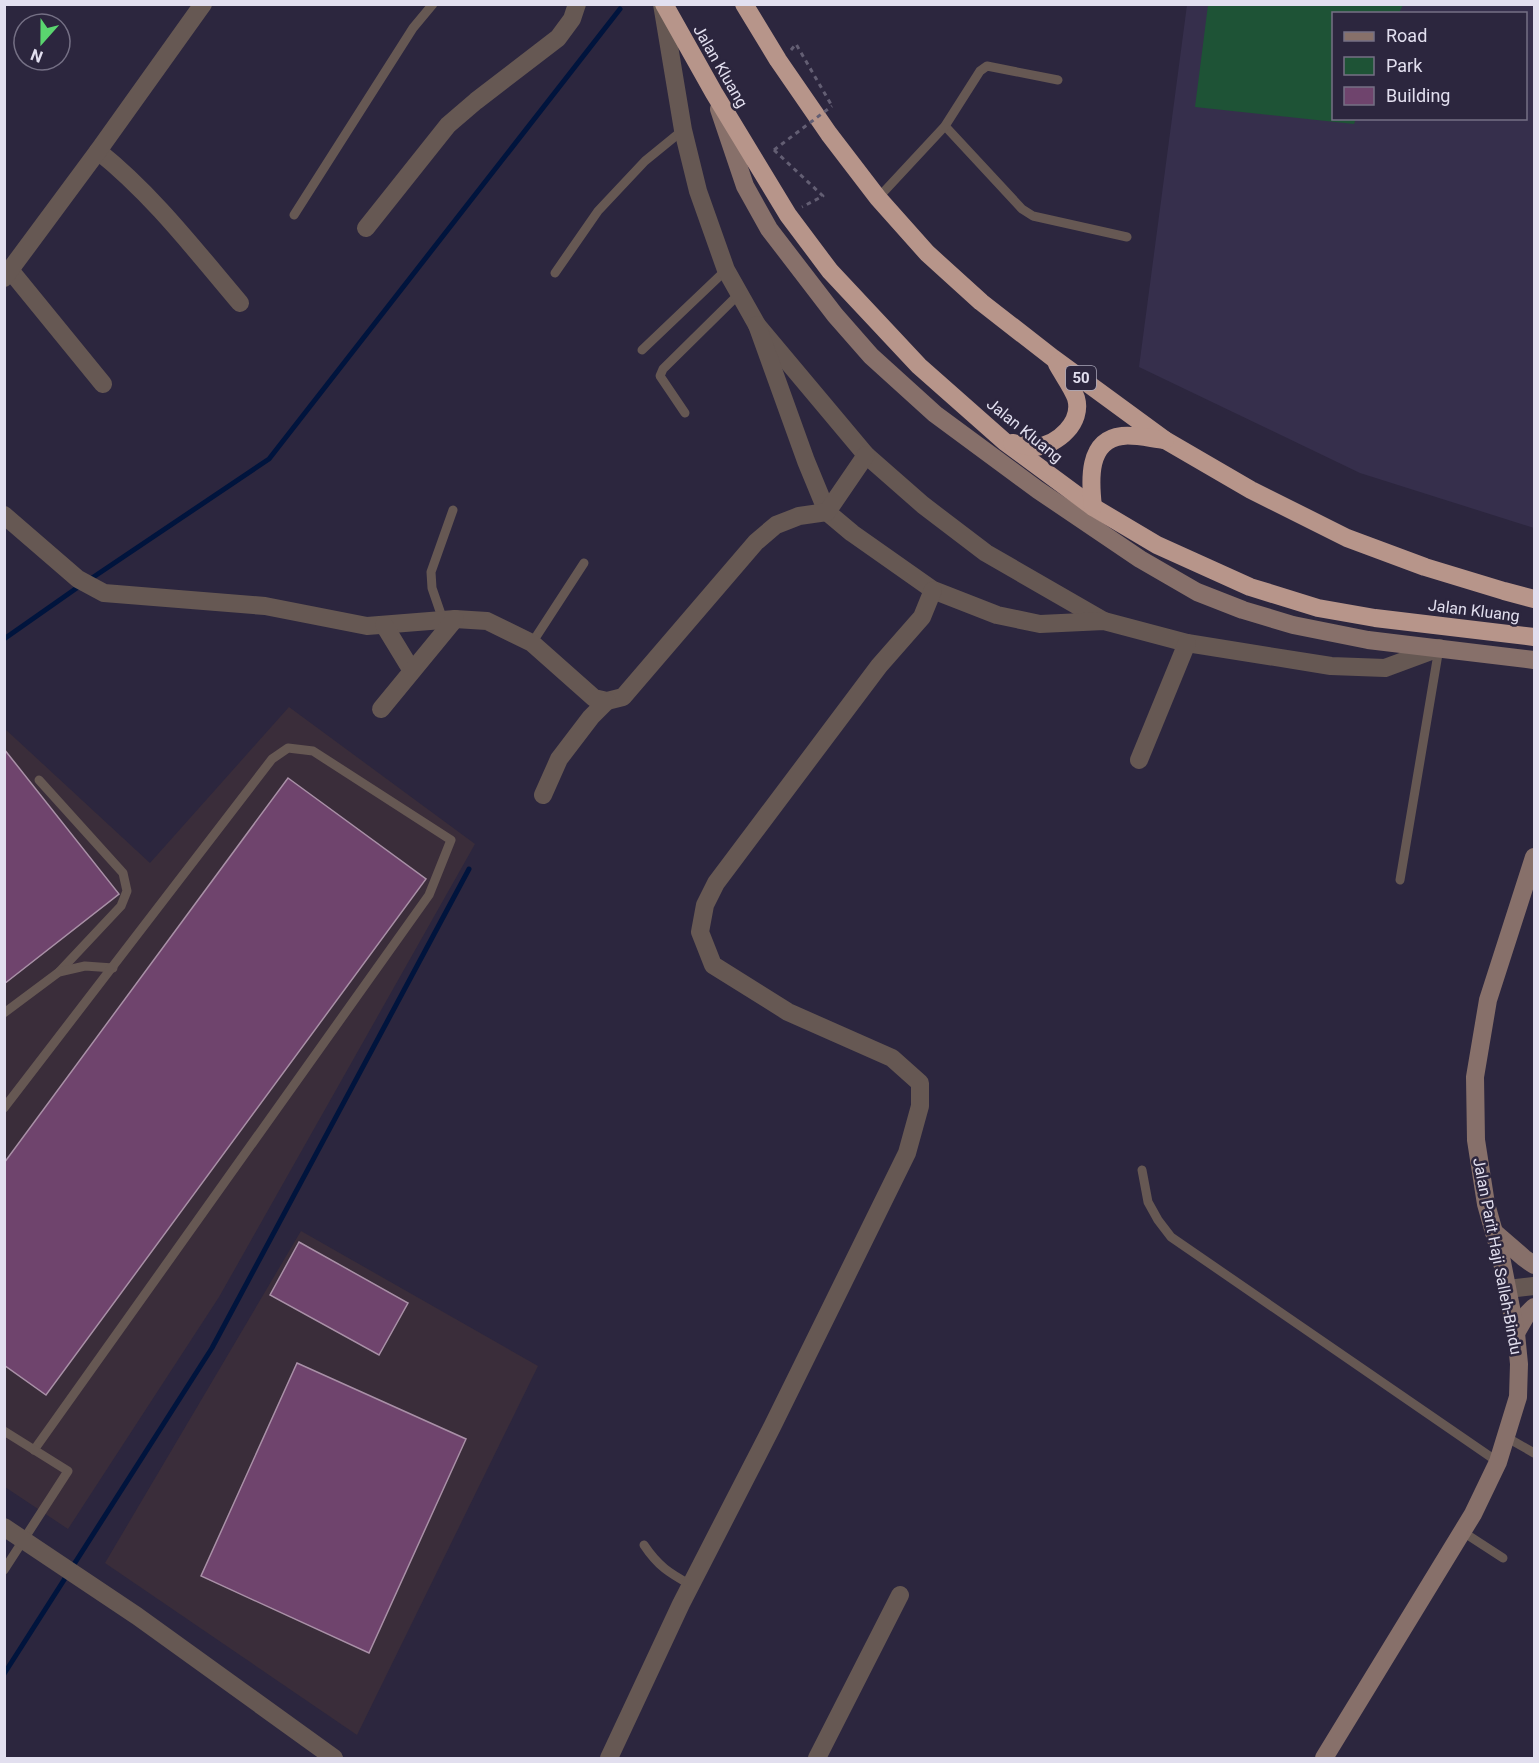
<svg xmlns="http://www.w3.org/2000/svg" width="1539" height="1763" viewBox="0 0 1539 1763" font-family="Roboto,sans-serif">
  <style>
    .industrial { fill: #3a2d3a }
    .built { fill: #362f4c; fill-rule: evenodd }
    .green { fill: #1e5336 }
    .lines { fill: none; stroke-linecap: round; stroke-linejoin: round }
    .stream { stroke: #00143d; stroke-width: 5 }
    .building { fill: #6f446d; stroke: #a990a7; stroke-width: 1.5 }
    .path { stroke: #635e73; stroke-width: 3; stroke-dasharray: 4.5 4.5; stroke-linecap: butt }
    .lane { stroke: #665853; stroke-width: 9 }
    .street { stroke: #665853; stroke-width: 18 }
    .secondary { stroke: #87706a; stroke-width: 18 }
    .highway { stroke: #b7958a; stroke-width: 18 }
    .path-bridge { stroke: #635e73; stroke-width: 3; stroke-dasharray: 4.5 4.5; stroke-linecap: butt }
    .labels { text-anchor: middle; stroke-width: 5; stroke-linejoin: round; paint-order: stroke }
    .shield { fill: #2c263e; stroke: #aba8ba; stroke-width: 1.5 }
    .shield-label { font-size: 15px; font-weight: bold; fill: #e2dfef }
    .street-label { font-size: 16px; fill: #e2dfef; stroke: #2c263e }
  </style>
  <rect width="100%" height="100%" fill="#2c263e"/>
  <!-- industrial -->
  <g class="industrial">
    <polygon points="289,707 475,844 219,1297 68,1529 5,1487 4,728 150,863"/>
    <polygon points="301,1231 538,1366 357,1735 105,1563"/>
  </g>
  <!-- built -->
  <path class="built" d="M1187 5H1534V528L1360 473 1139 367ZM1334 14H1526V118H1334Z"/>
  <!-- green -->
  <polygon class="green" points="1208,5 1208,4 1403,5 1399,13 1334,14 1334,118 1356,119 1354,124 1195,107"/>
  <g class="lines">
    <!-- stream -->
    <g class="stream">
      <polyline points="89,580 269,459 620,9"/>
      <polyline points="4,639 81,585"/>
      <polyline points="4,1674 212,1348 469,869"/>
    </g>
  </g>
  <!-- building -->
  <g class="building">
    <polygon points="4,749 119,894 4,984"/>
    <polygon points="288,778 426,879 46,1395 4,1365 4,1163"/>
    <polygon points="299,1242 408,1303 379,1355 270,1295"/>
    <polygon points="297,1363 466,1439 369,1653 201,1576"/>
  </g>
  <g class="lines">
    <!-- path -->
    <g class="path">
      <polyline points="791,50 796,44 832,106"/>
      <polyline points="774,150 823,196 802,207"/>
    </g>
    <!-- lane -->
    <g class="lane">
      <polyline points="945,126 1022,209 1033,216 1127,237"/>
      <polyline points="878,198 945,126 980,71 987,66 1058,80"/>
      <polyline points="294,215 413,28 433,4"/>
      <polyline points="555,273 598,211 645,161 683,130"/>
      <polyline points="642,350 726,270"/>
      <polyline points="685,413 660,376 663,369 739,294"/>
      <polyline points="443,620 432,588 431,572 453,510"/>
      <polyline points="532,643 584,563"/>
      <polyline points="39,780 123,873 127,891 121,906 59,972"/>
      <polyline points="1400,880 1439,648"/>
      <polyline points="4,1013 59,972 85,966 113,968"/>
      <polyline points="4,1108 272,759 288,748 313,751 451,840 429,895 34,1450"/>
      <polyline points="1142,1170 1148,1202 1158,1220 1171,1237 1498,1462"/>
      <polyline points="4,1431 68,1471 4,1570"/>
      <polyline points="1506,1437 1534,1453"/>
      <polyline points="1463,1532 1503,1558"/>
      <path d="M644 1545C658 1566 669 1573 691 1585"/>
    </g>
    <!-- street -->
    <g class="street">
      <polyline points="662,4 683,130 698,191 726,270 757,325 866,455 923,505 986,553 1104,621"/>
      <path d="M98 151C153 195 195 250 240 303"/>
      <polyline points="366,228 448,125 476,101 558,38 572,19 577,4"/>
      <polyline points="10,270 103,384"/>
      <polyline points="4,278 98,151 203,4"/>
      <polyline points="757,325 806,461 827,512 852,533 933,590 997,615 1040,624 1104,621 1187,643 1331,666 1385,668 1439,648"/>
      <polyline points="4,515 78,579 104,593 265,606 367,626 455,619 487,621 532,643 594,698 607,701 623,697 756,542 776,525 799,516 827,512 866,455"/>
      <polyline points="384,625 412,671"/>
      <polyline points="381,709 455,619"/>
      <polyline points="1139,760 1187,643"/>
      <polyline points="543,795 559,759 591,717 607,701"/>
      <polyline points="1508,1289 1534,1286"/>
      <polyline points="4,1527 137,1616 334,1758"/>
      <polyline points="609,1758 681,1604 772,1427 907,1153 920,1106 920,1083 892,1058 788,1012 713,965 700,932 705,905 716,883 879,666 922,617 933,590"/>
      <polyline points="817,1758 900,1595"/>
    </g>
    <!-- secondary -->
    <g class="secondary">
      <polyline points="719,109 745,186 769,229 835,315 871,356 935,414 1038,490 1140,559 1197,592 1243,610 1293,625 1368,640 1534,660"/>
      <polyline points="1494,1232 1524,1258 1534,1265"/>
      <polyline points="1516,1333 1527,1314 1534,1307"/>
      <polyline points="1324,1758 1473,1514 1498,1462 1518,1397 1519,1364 1516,1333 1501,1257 1486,1204 1476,1140 1475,1077 1488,1000 1534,857"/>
    </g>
    <!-- highway -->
    <g class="highway">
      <polyline points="664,4 714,93 788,215 830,271 919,366 1005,442 1093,507 1157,545 1250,587 1318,608 1375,618 1534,637"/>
      <polyline points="744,4 778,60 829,134 878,198 927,253 981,302 1053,358 1165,440 1251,490 1347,538 1425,567 1504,591 1534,599"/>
      <path d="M1012 443C1019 444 1028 447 1035 447 1058 445 1083 422 1076 398 1072 387 1063 375 1057 364"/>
      <path d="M1093 507C1090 481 1087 440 1122 436 1134 434 1153 439 1165 440"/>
    </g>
    <!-- path-bridge -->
    <polyline class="path-bridge" points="774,150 832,106"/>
  </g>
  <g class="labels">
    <!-- shield labels -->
    <rect class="shield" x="1066" y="366" width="30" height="24" rx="4.5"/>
    <g class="shield-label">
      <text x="1081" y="383">50</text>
    </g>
    <!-- street labels -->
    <g class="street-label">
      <text transform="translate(721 66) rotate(60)" y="6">Jalan Kluang</text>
      <text transform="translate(1025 430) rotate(39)" y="6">Jalan Kluang</text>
      <text transform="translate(1474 610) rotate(7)" y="6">Jalan Kluang</text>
      <text transform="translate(1498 1256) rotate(79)" y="6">Jalan Parit Haji Salleh-Bindu</text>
    </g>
  </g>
  <!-- border -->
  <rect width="1539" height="1763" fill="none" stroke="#e2dfef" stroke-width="12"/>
  <!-- legend -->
  <rect x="1332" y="12" width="195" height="108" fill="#2c263e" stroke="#757085" stroke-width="1.5"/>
  <rect x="1344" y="32" width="30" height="9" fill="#87706a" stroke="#757085" stroke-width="1.5"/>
  <text x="1386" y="42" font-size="18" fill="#e2dfef">Road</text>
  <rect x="1344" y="57" width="30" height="18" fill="#1e5336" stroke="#757085" stroke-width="1.5"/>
  <text x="1386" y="72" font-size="18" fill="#e2dfef">Park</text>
  <rect x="1344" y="87" width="30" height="18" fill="#6f446d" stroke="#757085" stroke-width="1.5"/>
  <text x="1386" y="102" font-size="18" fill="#e2dfef">Building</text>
  <!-- north arrow -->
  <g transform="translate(42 42) rotate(201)"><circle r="28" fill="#2c263e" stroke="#757085" stroke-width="1.5"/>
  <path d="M0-4.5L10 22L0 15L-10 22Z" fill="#5ad56f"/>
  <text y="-9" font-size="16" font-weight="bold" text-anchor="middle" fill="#e2dfef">N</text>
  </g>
</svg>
